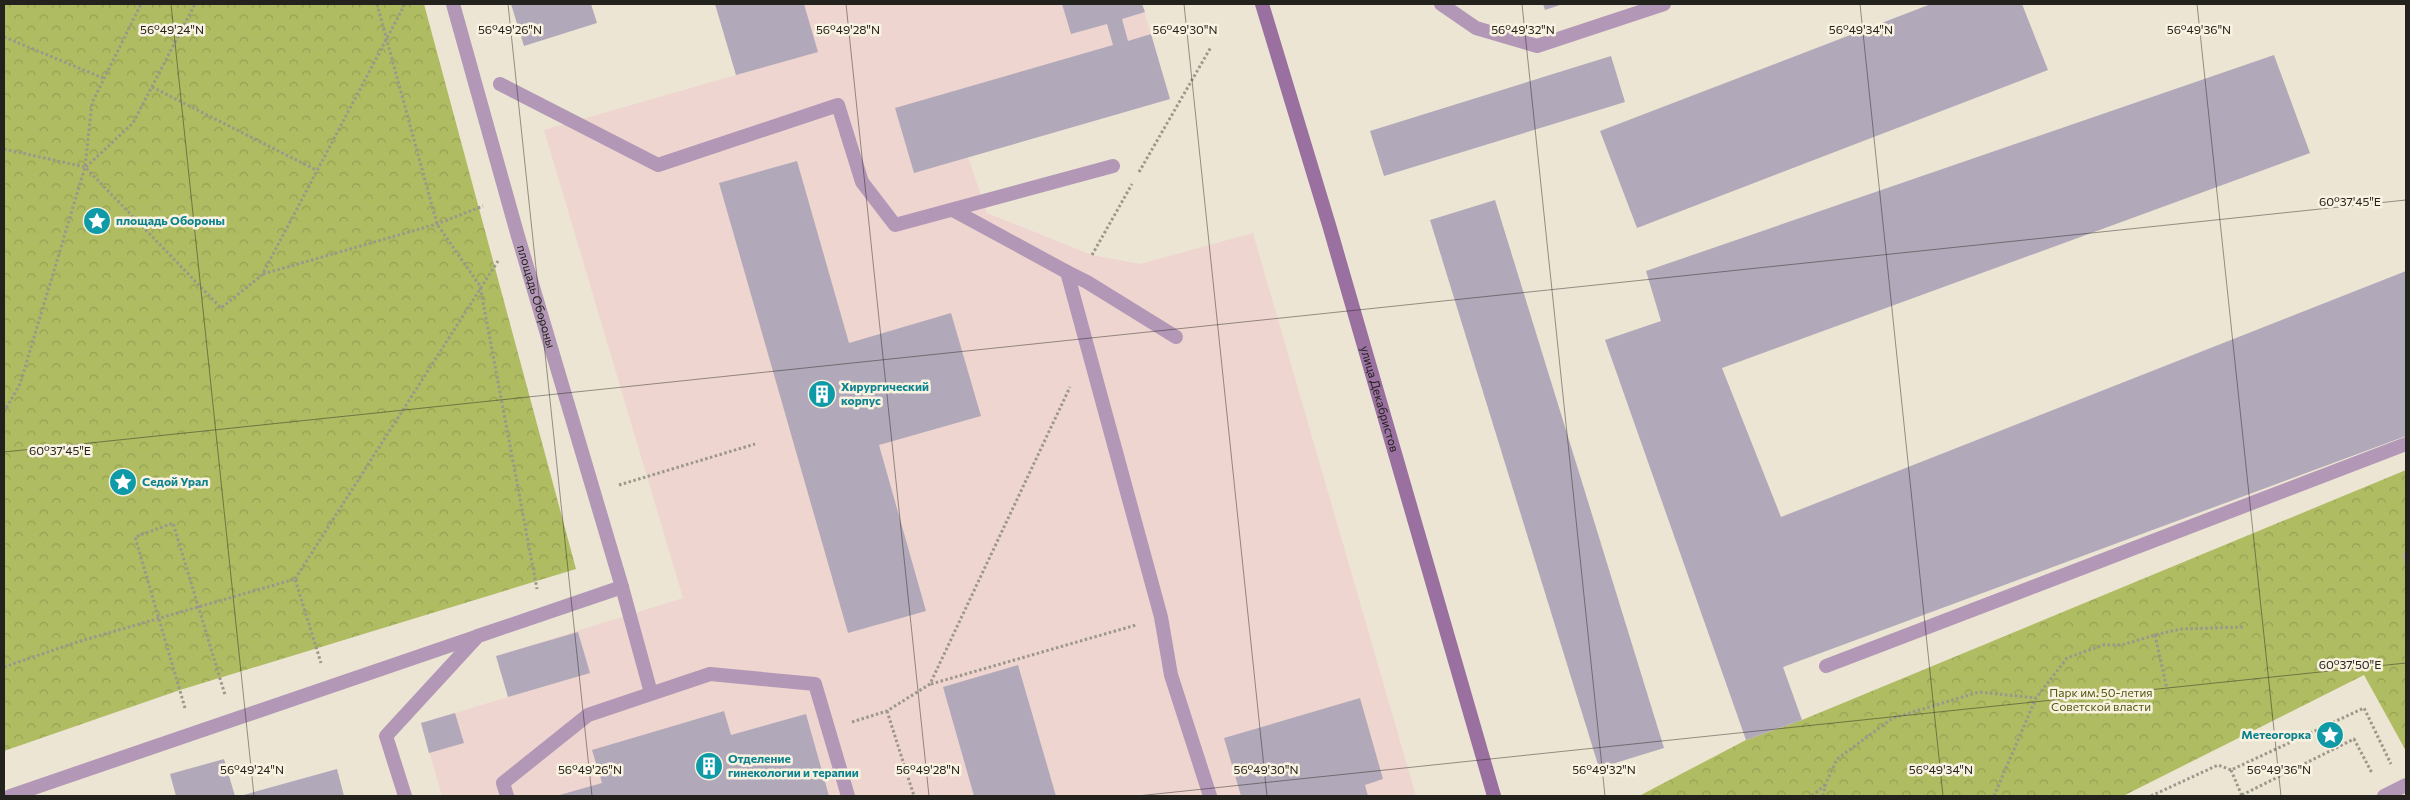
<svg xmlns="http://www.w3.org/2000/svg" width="2410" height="800" viewBox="0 0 2410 800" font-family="Commissioner,sans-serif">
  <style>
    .medical { fill: #efd5cf }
    .park { fill: url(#park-crowns) }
    .building { fill: #b1a9b9 }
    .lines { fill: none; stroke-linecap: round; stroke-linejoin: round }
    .path { stroke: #9c978b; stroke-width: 3; stroke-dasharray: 2.5 2.5; stroke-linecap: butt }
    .service { stroke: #b297b6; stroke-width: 14 }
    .minor { stroke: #b297b6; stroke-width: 14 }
    .secondary { stroke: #99709f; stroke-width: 14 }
    .ticks { fill: none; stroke: #24221c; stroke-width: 1; stroke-opacity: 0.45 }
    .labels { text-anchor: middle; stroke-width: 5; stroke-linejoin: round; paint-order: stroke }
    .culture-label { font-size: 12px; font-weight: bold; fill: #0d838f; stroke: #f9f2e1; text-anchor: start }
    .street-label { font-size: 12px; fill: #24221c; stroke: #f9f2e1 }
    .park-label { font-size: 12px; fill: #515914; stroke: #f9f2e1 }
    .ticks-label { font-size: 12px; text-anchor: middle; fill: #24221c; stroke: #f9f2e1; stroke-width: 5; stroke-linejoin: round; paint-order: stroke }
  </style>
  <defs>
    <pattern id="park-crowns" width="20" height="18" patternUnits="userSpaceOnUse" patternTransform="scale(1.25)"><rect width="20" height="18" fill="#afbc62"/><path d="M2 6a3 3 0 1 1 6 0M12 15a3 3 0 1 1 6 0" fill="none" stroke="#96a154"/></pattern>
  </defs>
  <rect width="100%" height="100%" fill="#ece5d4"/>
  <!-- medical -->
  <polygon class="medical" points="715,4 1142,4 1170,99 968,157 987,213 1092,255 1140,264 1253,233 1416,796 442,796 421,723 508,697 496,656 683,598 544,130 736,75"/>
  <!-- park -->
  <g class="park">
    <polygon points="4,4 424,4 576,569 180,690 4,751"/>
    <polygon points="2406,470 2406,751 2364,675 2123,796 1639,796 1746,740 1802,720"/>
  </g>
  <!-- building -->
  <g class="building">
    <polygon points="511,4 591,4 597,23 524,46"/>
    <polygon points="715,4 804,4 818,52 736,75"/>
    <polygon points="1062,4 1142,4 1145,12 1122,19 1128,41 1151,34 1170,99 914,173 895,108 1113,45 1107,24 1071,34"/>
    <polygon points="1543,4 1563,4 1545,10"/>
    <polygon points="1931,4 2022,4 2048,70 1637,228 1600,131"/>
    <polygon points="2274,55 2310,153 1722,368 1781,517 2406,271 2406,436 1783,667 1802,720 1746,740 1605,340 1661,321 1646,271"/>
    <polygon points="1611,56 1625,102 1384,176 1370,131"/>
    <polygon points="797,161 849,343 951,313 981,416 879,445 926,611 848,633 719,183"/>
    <polygon points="1495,200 1664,748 1599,768 1430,220"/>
    <polygon points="2406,552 2406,568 2405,568 2403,553"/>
    <polygon points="578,632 590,673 508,697 496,656"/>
    <polygon points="1018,665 1056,796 974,796 943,687"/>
    <polygon points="1360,698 1383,779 1365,785 1368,796 1241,796 1224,738"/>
    <polygon points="724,711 731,735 806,714 829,796 556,796 602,783 592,750"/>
    <polygon points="455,713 464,743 429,753 421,723"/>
    <polygon points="224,759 235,796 176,796 170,774"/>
    <polygon points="337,769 344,796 240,796"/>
  </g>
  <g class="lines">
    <!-- path -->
    <g class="path">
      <polyline points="377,4 437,224 480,286 537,589"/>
      <polyline points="4,37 103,78"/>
      <polyline points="152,87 316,170"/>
      <polyline points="4,149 85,167 221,308 262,275 405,4"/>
      <polyline points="86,167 133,123 195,4"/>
      <polyline points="1139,172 1211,47"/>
      <polyline points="1092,255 1132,184"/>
      <polyline points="263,274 437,224 483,206"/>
      <polyline points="4,412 20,384 85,167 92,103 141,4"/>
      <polyline points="619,485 755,444"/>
      <polyline points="295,579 498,261"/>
      <polyline points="2155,635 2167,689"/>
      <polyline points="4,667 77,642 295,579 321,663"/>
      <polyline points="931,684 1136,625"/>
      <polyline points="185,708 135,537 173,523 225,695"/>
      <polyline points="887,711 914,796"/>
      <polyline points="852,722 887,711 930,684 1070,387"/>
      <polyline points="2231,770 2242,796"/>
      <polyline points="2242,795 2354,739 2372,773"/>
      <polyline points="1812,796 1826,784"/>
      <polyline points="1823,796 1826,783 1837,759 1893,718 1979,692 2036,698"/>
      <polyline points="1994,796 2036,698 2067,658 2103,645 2122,645 2155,635 2181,629 2243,627"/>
      <polyline points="2151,796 2218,765 2231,770 2364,708 2391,764"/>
    </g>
    <!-- service -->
    <g class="service">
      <polyline points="1441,4 1476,28 1537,46 1664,4"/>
      <polyline points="500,84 658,165 838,105 862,182 895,225 1113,166"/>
      <polyline points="953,210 1067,272 1161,617 1171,675 1210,796"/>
      <polyline points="1067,272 1087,282 1176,337"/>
      <polyline points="1826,666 2406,444"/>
      <polyline points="10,796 478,636"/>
      <polyline points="405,796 386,736 478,636 622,587 651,693"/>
      <polyline points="507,796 503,783 588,715 710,674 815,684 848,796"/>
      <polyline points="2384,796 2406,785"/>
    </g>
    <!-- minor -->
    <path class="minor" id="s1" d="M453 4 517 233 622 587"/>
    <!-- secondary -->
    <path class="secondary" id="s2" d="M1262 4 1329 225 1494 796"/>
  </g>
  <!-- ticks -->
  <path class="ticks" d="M171 4 254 796M508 4 592 796M846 4 929 796M1184 4 1267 796M1522 4 1605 796M1860 4 1943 796M2197 4 2281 796M4 452 2406 200M1137 796 2406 663"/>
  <!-- icons -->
  <defs>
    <g id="sight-disc" transform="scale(1.4375)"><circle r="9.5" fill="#0f9aa8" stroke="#f9f2e1"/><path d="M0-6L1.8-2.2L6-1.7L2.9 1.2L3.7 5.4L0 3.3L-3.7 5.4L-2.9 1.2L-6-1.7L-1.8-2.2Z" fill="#fff"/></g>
    <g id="building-disc" transform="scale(1.4375)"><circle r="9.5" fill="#0f9aa8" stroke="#f9f2e1"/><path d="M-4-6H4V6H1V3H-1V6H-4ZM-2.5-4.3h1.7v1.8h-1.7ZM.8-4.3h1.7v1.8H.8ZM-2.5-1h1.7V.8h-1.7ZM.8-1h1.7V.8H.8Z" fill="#fff"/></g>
  </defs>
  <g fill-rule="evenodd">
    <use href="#sight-disc" x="97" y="221"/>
    <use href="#building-disc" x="822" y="394"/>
    <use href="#sight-disc" x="123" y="482"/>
    <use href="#sight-disc" x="2330" y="735"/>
    <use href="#building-disc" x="709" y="766"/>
  </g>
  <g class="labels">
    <!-- culture labels -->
    <g class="culture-label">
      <text x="116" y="225">площадь Обороны</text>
      <text x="841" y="391">Хирургический<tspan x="841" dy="14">корпус</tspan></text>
      <text x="142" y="486">Седой Урал</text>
      <text x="2311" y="739" text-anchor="end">Метеогорка</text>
      <text x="728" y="763">Отделение<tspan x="728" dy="14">гинекологии и терапии</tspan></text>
    </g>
    <!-- street labels -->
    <g class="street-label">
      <text dy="4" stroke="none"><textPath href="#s1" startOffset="304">площадь Обороны</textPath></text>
      <text dy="4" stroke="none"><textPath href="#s2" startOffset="412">улица Декабристов</textPath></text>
    </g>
    <!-- park labels -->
    <g class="park-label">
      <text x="2101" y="697">Парк им. 50-летия<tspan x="2101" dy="14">Советской власти</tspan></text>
    </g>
  </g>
  <g class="ticks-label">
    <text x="172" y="34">56°49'24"N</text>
    <text x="510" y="34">56°49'26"N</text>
    <text x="848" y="34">56°49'28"N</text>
    <text x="1185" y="34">56°49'30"N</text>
    <text x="1523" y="34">56°49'32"N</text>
    <text x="1861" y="34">56°49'34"N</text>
    <text x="2199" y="34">56°49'36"N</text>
    <text x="2350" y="206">60°37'45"E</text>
    <text x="60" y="455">60°37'45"E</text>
    <text x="2350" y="669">60°37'50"E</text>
    <text x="252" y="774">56°49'24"N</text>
    <text x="590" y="774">56°49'26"N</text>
    <text x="928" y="774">56°49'28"N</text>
    <text x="1266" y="774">56°49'30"N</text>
    <text x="1604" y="774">56°49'32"N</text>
    <text x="1941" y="774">56°49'34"N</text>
    <text x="2279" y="774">56°49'36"N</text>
  </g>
  <!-- border -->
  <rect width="2410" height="800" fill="none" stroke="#24221c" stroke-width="10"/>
</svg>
